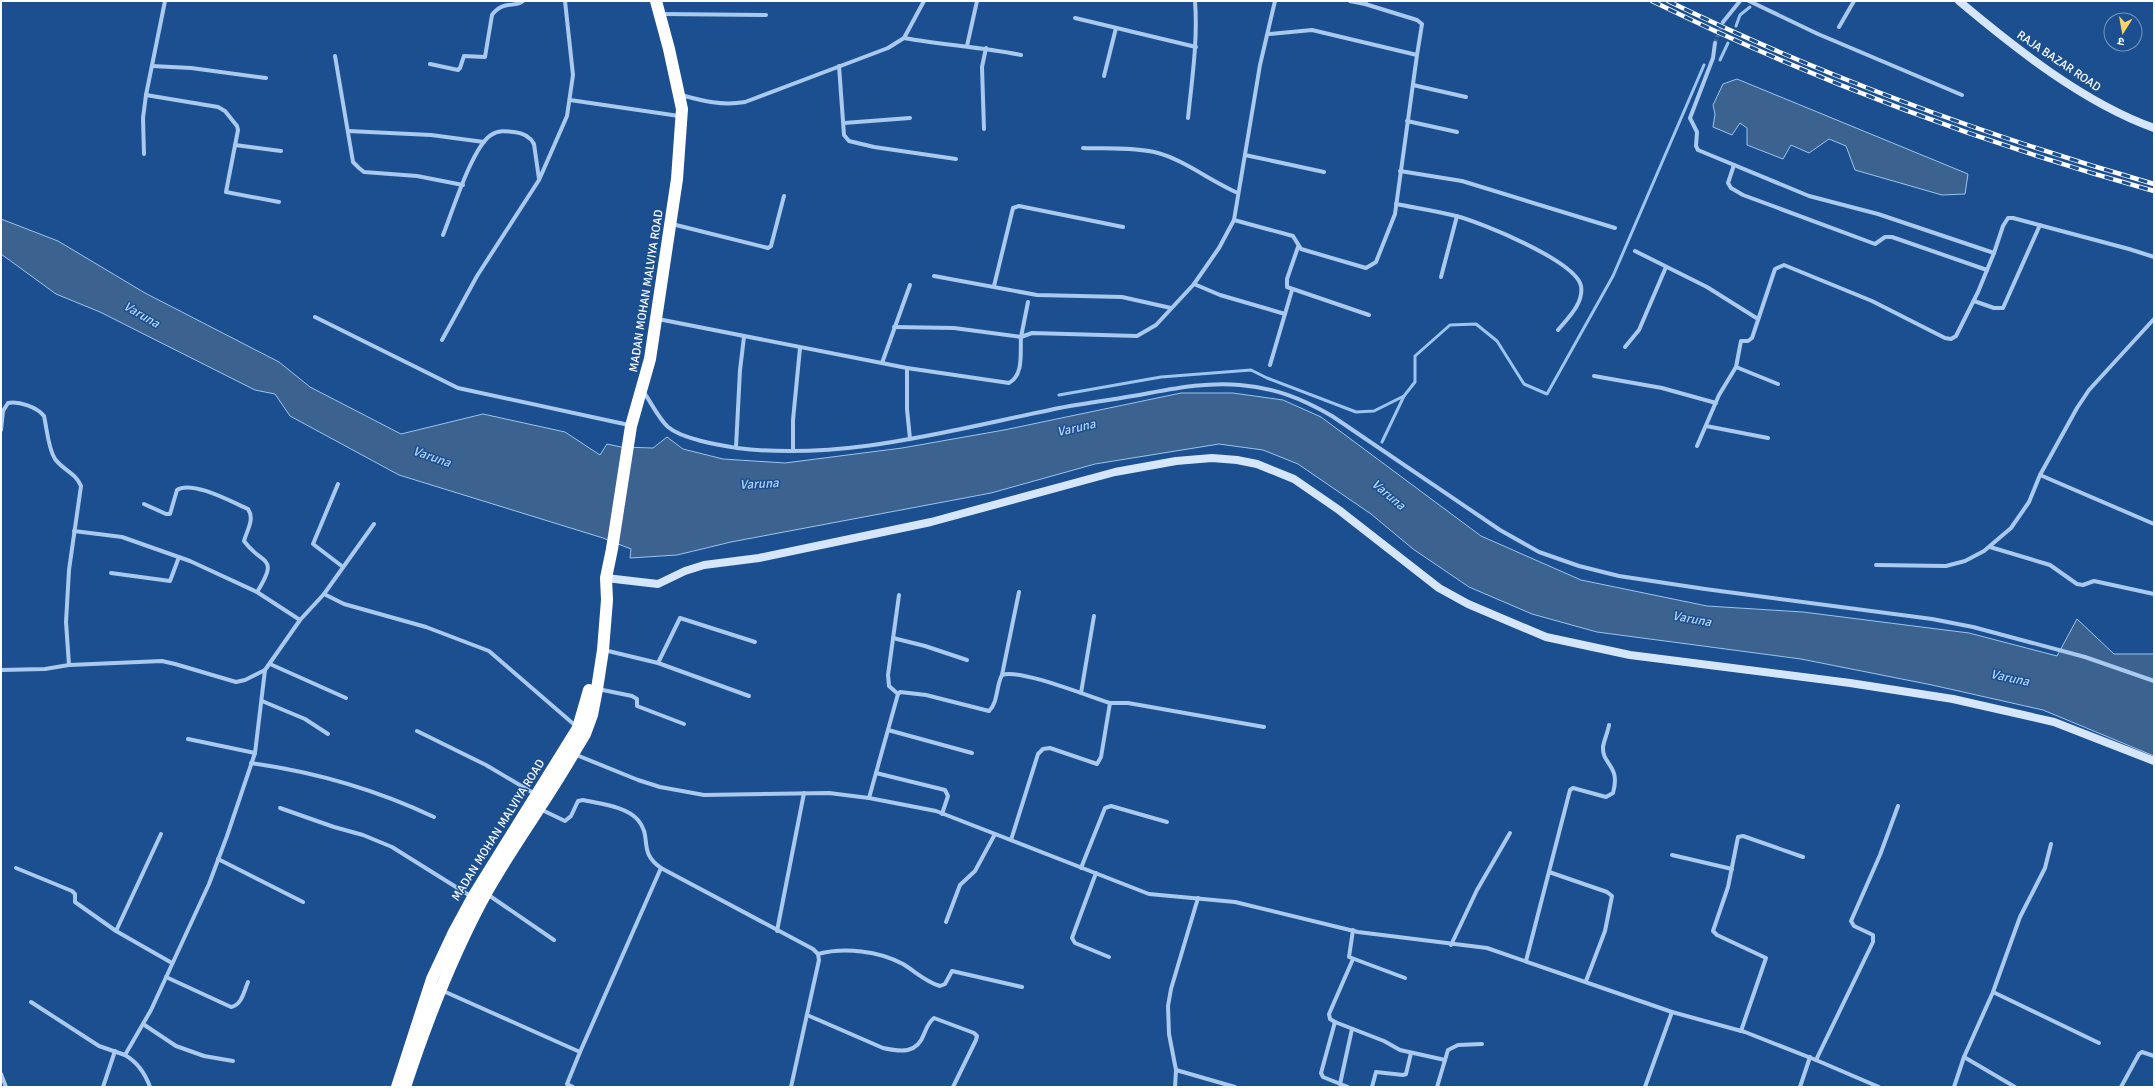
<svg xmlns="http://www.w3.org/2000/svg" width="2155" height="1088" viewBox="0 0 2155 1088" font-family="Signika,'Noto Sans Devanagari',sans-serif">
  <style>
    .water { fill: #3c6290; stroke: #9cc4f0 }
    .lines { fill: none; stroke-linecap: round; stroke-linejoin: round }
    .stream { stroke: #9cc4f0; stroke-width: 3 }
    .street-tunnel { stroke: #3d69a0; stroke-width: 4; stroke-dasharray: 4 2; stroke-linecap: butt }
    .street { stroke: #a9c9ee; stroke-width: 4 }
    .secondary { stroke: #d6e6fa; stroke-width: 8 }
    .highway { stroke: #fff; stroke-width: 12 }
    .rail-casing { stroke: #fff; stroke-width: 4.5 }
    .rail { stroke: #1b4f8f; stroke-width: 3; stroke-dasharray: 9; stroke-linecap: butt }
    .labels { text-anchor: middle; stroke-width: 3; stroke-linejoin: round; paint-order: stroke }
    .street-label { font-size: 12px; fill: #fff; stroke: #1b4f8f }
    .water-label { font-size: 13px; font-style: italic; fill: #b5d3f5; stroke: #1b4f8f }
  </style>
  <rect width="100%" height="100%" fill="#1b4f8f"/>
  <!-- water -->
  <g class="water">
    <polygon points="1737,79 1968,174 1965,194 1942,195 1855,170 1846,146 1829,139 1809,153 1791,145 1783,159 1747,145 1747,128 1740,123 1732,135 1713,127 1715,114 1713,105 1723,84"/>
    <polygon points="1,219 58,241 145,293 279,362 310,387 401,434 483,414 565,432 600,455 607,444 621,447 653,448 667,437 683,449 723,459 785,463 902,448 1004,430 1181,393 1233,393 1283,400 1321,417 1481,536 1581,580 1707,606 1803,612 1969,633 2057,656 2077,619 2114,654 2154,654 2154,756 2043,710 1932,685 1801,659 1597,632 1532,614 1469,587 1413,549 1371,514 1298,464 1263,450 1219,444 1095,464 991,493 731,542 677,555 630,558 631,549 603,538 399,475 290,416 275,394 255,390 100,312 56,294 1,254"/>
  </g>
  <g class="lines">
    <!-- stream -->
    <g class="stream">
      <polyline points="1736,26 1740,15 1750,7"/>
      <polyline points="1720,60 1728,43"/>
      <polyline points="1059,395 1161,377 1251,370 1267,378 1356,412 1374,411 1404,396"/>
      <polyline points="1382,442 1404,396 1415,382 1415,356 1450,325 1476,324 1497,341 1524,384 1547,394 1613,276 1704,65"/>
    </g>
    <!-- street-tunnel -->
    <polyline class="street-tunnel" points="1715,43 1723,22"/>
    <!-- street -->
    <g class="street">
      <polyline points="1350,1 1365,4 1366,1"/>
      <polyline points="1749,1 1818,34 1962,95"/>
      <polyline points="1365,4 1417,20 1422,24 1417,55"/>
      <polyline points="660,14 766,15"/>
      <polyline points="1075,18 1196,47"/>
      <polyline points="1723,22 1740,1"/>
      <polyline points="1839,27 1854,1"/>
      <path d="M904 38C943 45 982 47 1021 55"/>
      <polyline points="1715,43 1713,58 1690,118 1697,132 1696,146 1698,150 1809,196 1878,214 1994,253 2003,226 2008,218 2013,218 2129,249 2154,257"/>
      <polyline points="967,46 977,1"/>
      <polyline points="335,56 353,162 359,168 364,172 417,176 463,185"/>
      <path d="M430 64 458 70 460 68 464 56 485 57 492 15C503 0 515 8 523 1"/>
      <polyline points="152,66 191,68 266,78"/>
      <polyline points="839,66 844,135 849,141 874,147 956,159"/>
      <polyline points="1104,76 1116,28"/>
      <polyline points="1413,85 1466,97"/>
      <polyline points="146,95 218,107 225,111 237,126 238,130 226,192 279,202"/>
      <path d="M681 95C703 101 722 106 745 102L888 48 904 38 924 1"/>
      <polyline points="570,100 679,116"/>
      <path d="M1188 118C1192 79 1198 40 1195 1"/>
      <polyline points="1407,121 1457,132"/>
      <polyline points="844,123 910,118"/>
      <polyline points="984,129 982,67 986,48"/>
      <polyline points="348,131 431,135 484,142"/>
      <polyline points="235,145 281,151"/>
      <path d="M1083 148C1107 149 1134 147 1158 153 1184 160 1212 182 1238 193"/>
      <polyline points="144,154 143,118 146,95 165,1"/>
      <polyline points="1245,155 1324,172"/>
      <polyline points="1734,165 1728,183 1731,188 1743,195 1875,244 1885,237 1892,237 1987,270"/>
      <polyline points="1400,171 1462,181 1615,228"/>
      <path d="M1396 204C1416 208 1436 211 1456 216 1480 222 1576 261 1581 286 1584 303 1568 318 1558 330"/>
      <polyline points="1234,220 1293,236 1301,249 1366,268 1376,262 1395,214 1417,55 1312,30 1269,34"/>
      <polyline points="672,224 768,248 771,246 784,196"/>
      <path d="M443 235C452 213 472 147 491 135 498 130 506 131 514 132 523 133 530 136 534 144L539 179"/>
      <polyline points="1298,247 1287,279 1287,287 1369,315"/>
      <polyline points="1635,251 1707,287 1758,319"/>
      <polyline points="934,276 1037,295 1122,297 1171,308"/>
      <polyline points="1441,277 1457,216"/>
      <polyline points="1194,284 1220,295 1285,314"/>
      <polyline points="994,286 1013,208 1019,206 1123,227"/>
      <polyline points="1974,301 1994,308 2003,308 2040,225"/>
      <polyline points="315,317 458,388 629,425"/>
      <path d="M658 319 907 368 1009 383C1024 375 1020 353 1021 337L1032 333 1137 336 1156 325 1194 284 1219 248 1234 220 1260 65 1275 1"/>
      <polyline points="894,327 954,328 1021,337 1028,302"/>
      <polyline points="442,340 477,276 539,180 567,116 573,75 565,1"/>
      <polyline points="1625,347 1639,330 1666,267"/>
      <polyline points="882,363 910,285"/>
      <polyline points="1270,365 1292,290"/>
      <polyline points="1736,367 1778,384"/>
      <polyline points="907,368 907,409 910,439"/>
      <polyline points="1594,376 1662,388 1716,403"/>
      <path d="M643 391C651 402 658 418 668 427 682 439 719 445 737 448 842 461 948 431 1050 410 1073 405 1097 402 1121 398 1160 392 1200 381 1240 385 1275 388 1301 398 1332 416L1500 530 1539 552 1579 566 1619 576 1705 589 1932 619 1973 627 2085 657 2154 681"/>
      <polyline points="1706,426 1768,438"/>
      <path d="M1 430 3 411 8 403C19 401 37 407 44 416 47 429 48 448 55 459 63 470 76 473 81 486L69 570 66 622 69 665"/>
      <polyline points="1697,446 1719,395 1736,367 1741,341 1748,341 1752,338 1775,269 1784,265 1872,301 1945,338 1951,339 1956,336 1978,292 1994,253"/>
      <polyline points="736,447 740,370 744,337"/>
      <polyline points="793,451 793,420 800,348"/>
      <polyline points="2040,475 2154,524"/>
      <polyline points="338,484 313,544 343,567"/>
      <path d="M144 504 166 514H170L177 490C192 480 232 502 248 509 255 519 247 530 244 541 262 566 280 555 257 592"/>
      <polyline points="74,531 122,537 190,561 257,592 300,620"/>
      <polyline points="1990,547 2050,565 2077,584 2083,585 2094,581 2154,594"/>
      <polyline points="1876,565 1946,566 1965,561 1984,551 2011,528 2029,502 2040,475 2077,408 2089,390 2154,319"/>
      <polyline points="111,573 170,581 179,557"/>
      <polyline points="324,594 344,604 426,627 489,651 577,727"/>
      <polyline points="893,638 925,646 967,660"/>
      <polyline points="604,650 658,663 749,696"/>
      <polyline points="658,663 680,618 755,642"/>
      <polyline points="270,664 346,698"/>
      <polyline points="1,670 45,669 69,665 162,661 175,664 236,682 245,680 265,670"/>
      <polyline points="1002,675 1019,592"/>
      <polyline points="598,689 632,696 637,699 637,706 684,724"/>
      <polyline points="1081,693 1094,616"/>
      <polyline points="898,694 889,686 888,675 899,595"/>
      <polyline points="262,701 305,719 328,734"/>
      <polyline points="888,730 972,753"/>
      <polyline points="417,731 486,765 535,794"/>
      <polyline points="188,739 255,753"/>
      <polyline points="574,754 638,780 660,787 704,795 829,793 869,798 936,811 1149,894 1235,902 1358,932 1487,948 1672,1012 1745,1032 1816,1060 1879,1087"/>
      <path d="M251 763C315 772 375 789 434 817"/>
      <polyline points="876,773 945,790 948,796 942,814"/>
      <path d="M869 798 898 694 900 692 926 695 989 711C998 703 996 686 1002 675 1019 668 1090 697 1110 703"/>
      <polyline points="280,808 334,827 363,835 392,847 472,897"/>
      <path d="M540 809 565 821 571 816 578 801 583 800C600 804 626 806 638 820 653 838 637 851 661 868L813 949 818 954 819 960 791 1087"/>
      <polyline points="1011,840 1038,754 1043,749 1050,748 1097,764 1101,757 1110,703 1128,703 1264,727"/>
      <polyline points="1672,855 1732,869"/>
      <polyline points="218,859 303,902"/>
      <polyline points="16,868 72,891 75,894 75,902 116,931 172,963"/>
      <polyline points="1081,868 1105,808 1111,806 1167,822"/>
      <polyline points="1549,872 1607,892 1612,896 1605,931 1586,981"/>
      <polyline points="1096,873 1072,938 1075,943 1109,957"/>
      <polyline points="487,894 554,940"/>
      <polyline points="946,922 960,885 975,871 995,834"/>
      <polyline points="1353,930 1349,957 1405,978"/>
      <polyline points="116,931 161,834"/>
      <polyline points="777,931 804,793"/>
      <polyline points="1451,945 1477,890 1510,833"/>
      <path d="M818 954C844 947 879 951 903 964 916 972 926 982 940 986L945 984 952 971 1022 987"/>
      <path d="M1526 961 1570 790 1573 788 1606 797 1613 793C1621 765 1602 765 1603 747 1604 740 1608 732 1609 725"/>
      <path d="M166 977 231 1007C242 1005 244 991 248 982"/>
      <polyline points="441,990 580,1052 567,1084 573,1087"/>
      <polyline points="1993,992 2099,1043"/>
      <polyline points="31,1002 99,1046 125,1055"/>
      <path d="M807 1015 883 1048C901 1052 917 1054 924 1034 927 1027 928 1023 934 1018L974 1033 977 1036 976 1040 953 1087"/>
      <polyline points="1335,1022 1330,1019 1329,1014 1353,959"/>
      <polyline points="143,1024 176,1046 204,1056 233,1061"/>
      <polyline points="1741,1031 1766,958 1717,935 1713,931 1728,887 1738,837 1743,836 1803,857"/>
      <polyline points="580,1052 661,868"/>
      <polyline points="1964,1057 2015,1087"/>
      <polyline points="1816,1060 1873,942 1873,935 1854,926 1851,921 1880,855 1898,806"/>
      <polyline points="1176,1070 1235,1087"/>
      <polyline points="1,1074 6,1087"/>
      <polyline points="1340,1084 1352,1029"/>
      <polyline points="103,1087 115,1051"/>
      <path d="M150 1087C145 1073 137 1062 125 1055L151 1010 209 884 227 836 255 753 265 670 300 620 324 594 374 524"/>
      <polyline points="1175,1087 1176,1070 1169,1034 1168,1006 1171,989 1198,898"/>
      <polyline points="1348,1087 1323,1077 1321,1073 1335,1022 1384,1041 1400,1050 1445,1060"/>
      <polyline points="1372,1087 1376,1072 1403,1075 1406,1074 1411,1053"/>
      <polyline points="1437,1087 1448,1050 1458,1045 1482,1044"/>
      <polyline points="1645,1087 1672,1012"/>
      <polyline points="1800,1087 1810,1057"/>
      <polyline points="1954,1087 1964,1057 1993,992 2020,917 2045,868 2051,844"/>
      <polyline points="2121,1087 2139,1054 2142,1052 2154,1056"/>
    </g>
    <!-- secondary -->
    <g class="secondary">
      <path d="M1959 1C2015 48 2084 103 2154 128"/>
      <polyline points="606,578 658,584 685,571 704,565 759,558 931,522 1115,472 1176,461 1212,458 1237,460 1257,464 1294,479 1339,510 1439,588 1468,604 1546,637 1630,655 1850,683 1953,699 2054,722 2154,761"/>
    </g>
    <!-- highway -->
    <g class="highway">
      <polyline points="397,1087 432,979 454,932 473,897 578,728 589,690"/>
      <path d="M405 1087C427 1020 452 955 486 893 513 845 546 801 573 754L585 734 592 715 597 689 603 650 607 600 606 578 612 549 631 426 650 359 677 179 682 109 669 49 656 1"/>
    </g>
    <!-- rail casing -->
    <g class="rail-casing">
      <g id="rail">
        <path d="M1652 1C1813 80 1982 143 2154 191"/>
        <path d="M1668 1C1824 77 1987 136 2154 184"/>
      </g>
    </g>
    <!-- rail -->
    <use href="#rail" class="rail"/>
  </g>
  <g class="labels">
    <!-- street labels -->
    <g class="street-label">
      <text transform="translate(2059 61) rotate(34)" y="4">RAJA BAZAR ROAD</text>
      <text transform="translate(646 291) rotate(-81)" y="4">MADAN MOHAN MALVIYA ROAD</text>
      <text transform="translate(498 830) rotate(-58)" y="4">MADAN MOHAN MALVIYA ROAD</text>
    </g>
    <!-- water labels -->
    <g class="water-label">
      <text transform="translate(142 314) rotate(30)" y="5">Varuna</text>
      <text transform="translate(1076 427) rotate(-13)" y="5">Varuna</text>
      <text transform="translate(432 456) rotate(19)" y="5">Varuna</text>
      <text transform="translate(759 483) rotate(-3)" y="5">Varuna</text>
      <text transform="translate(1389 494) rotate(40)" y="5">Varuna</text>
      <text transform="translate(1692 618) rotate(10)" y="5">Varuna</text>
      <text transform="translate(2010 677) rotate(12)" y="5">Varuna</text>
    </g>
  </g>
  <!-- border -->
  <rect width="2155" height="1088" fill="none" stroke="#ffffff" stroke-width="4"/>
  <!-- north arrow -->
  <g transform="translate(2123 32) rotate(191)"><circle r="19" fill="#1b4f8f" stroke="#7695bc"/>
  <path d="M0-3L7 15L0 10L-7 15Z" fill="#ffd166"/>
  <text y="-6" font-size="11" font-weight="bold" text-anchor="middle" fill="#ffffff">उ</text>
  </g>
</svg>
